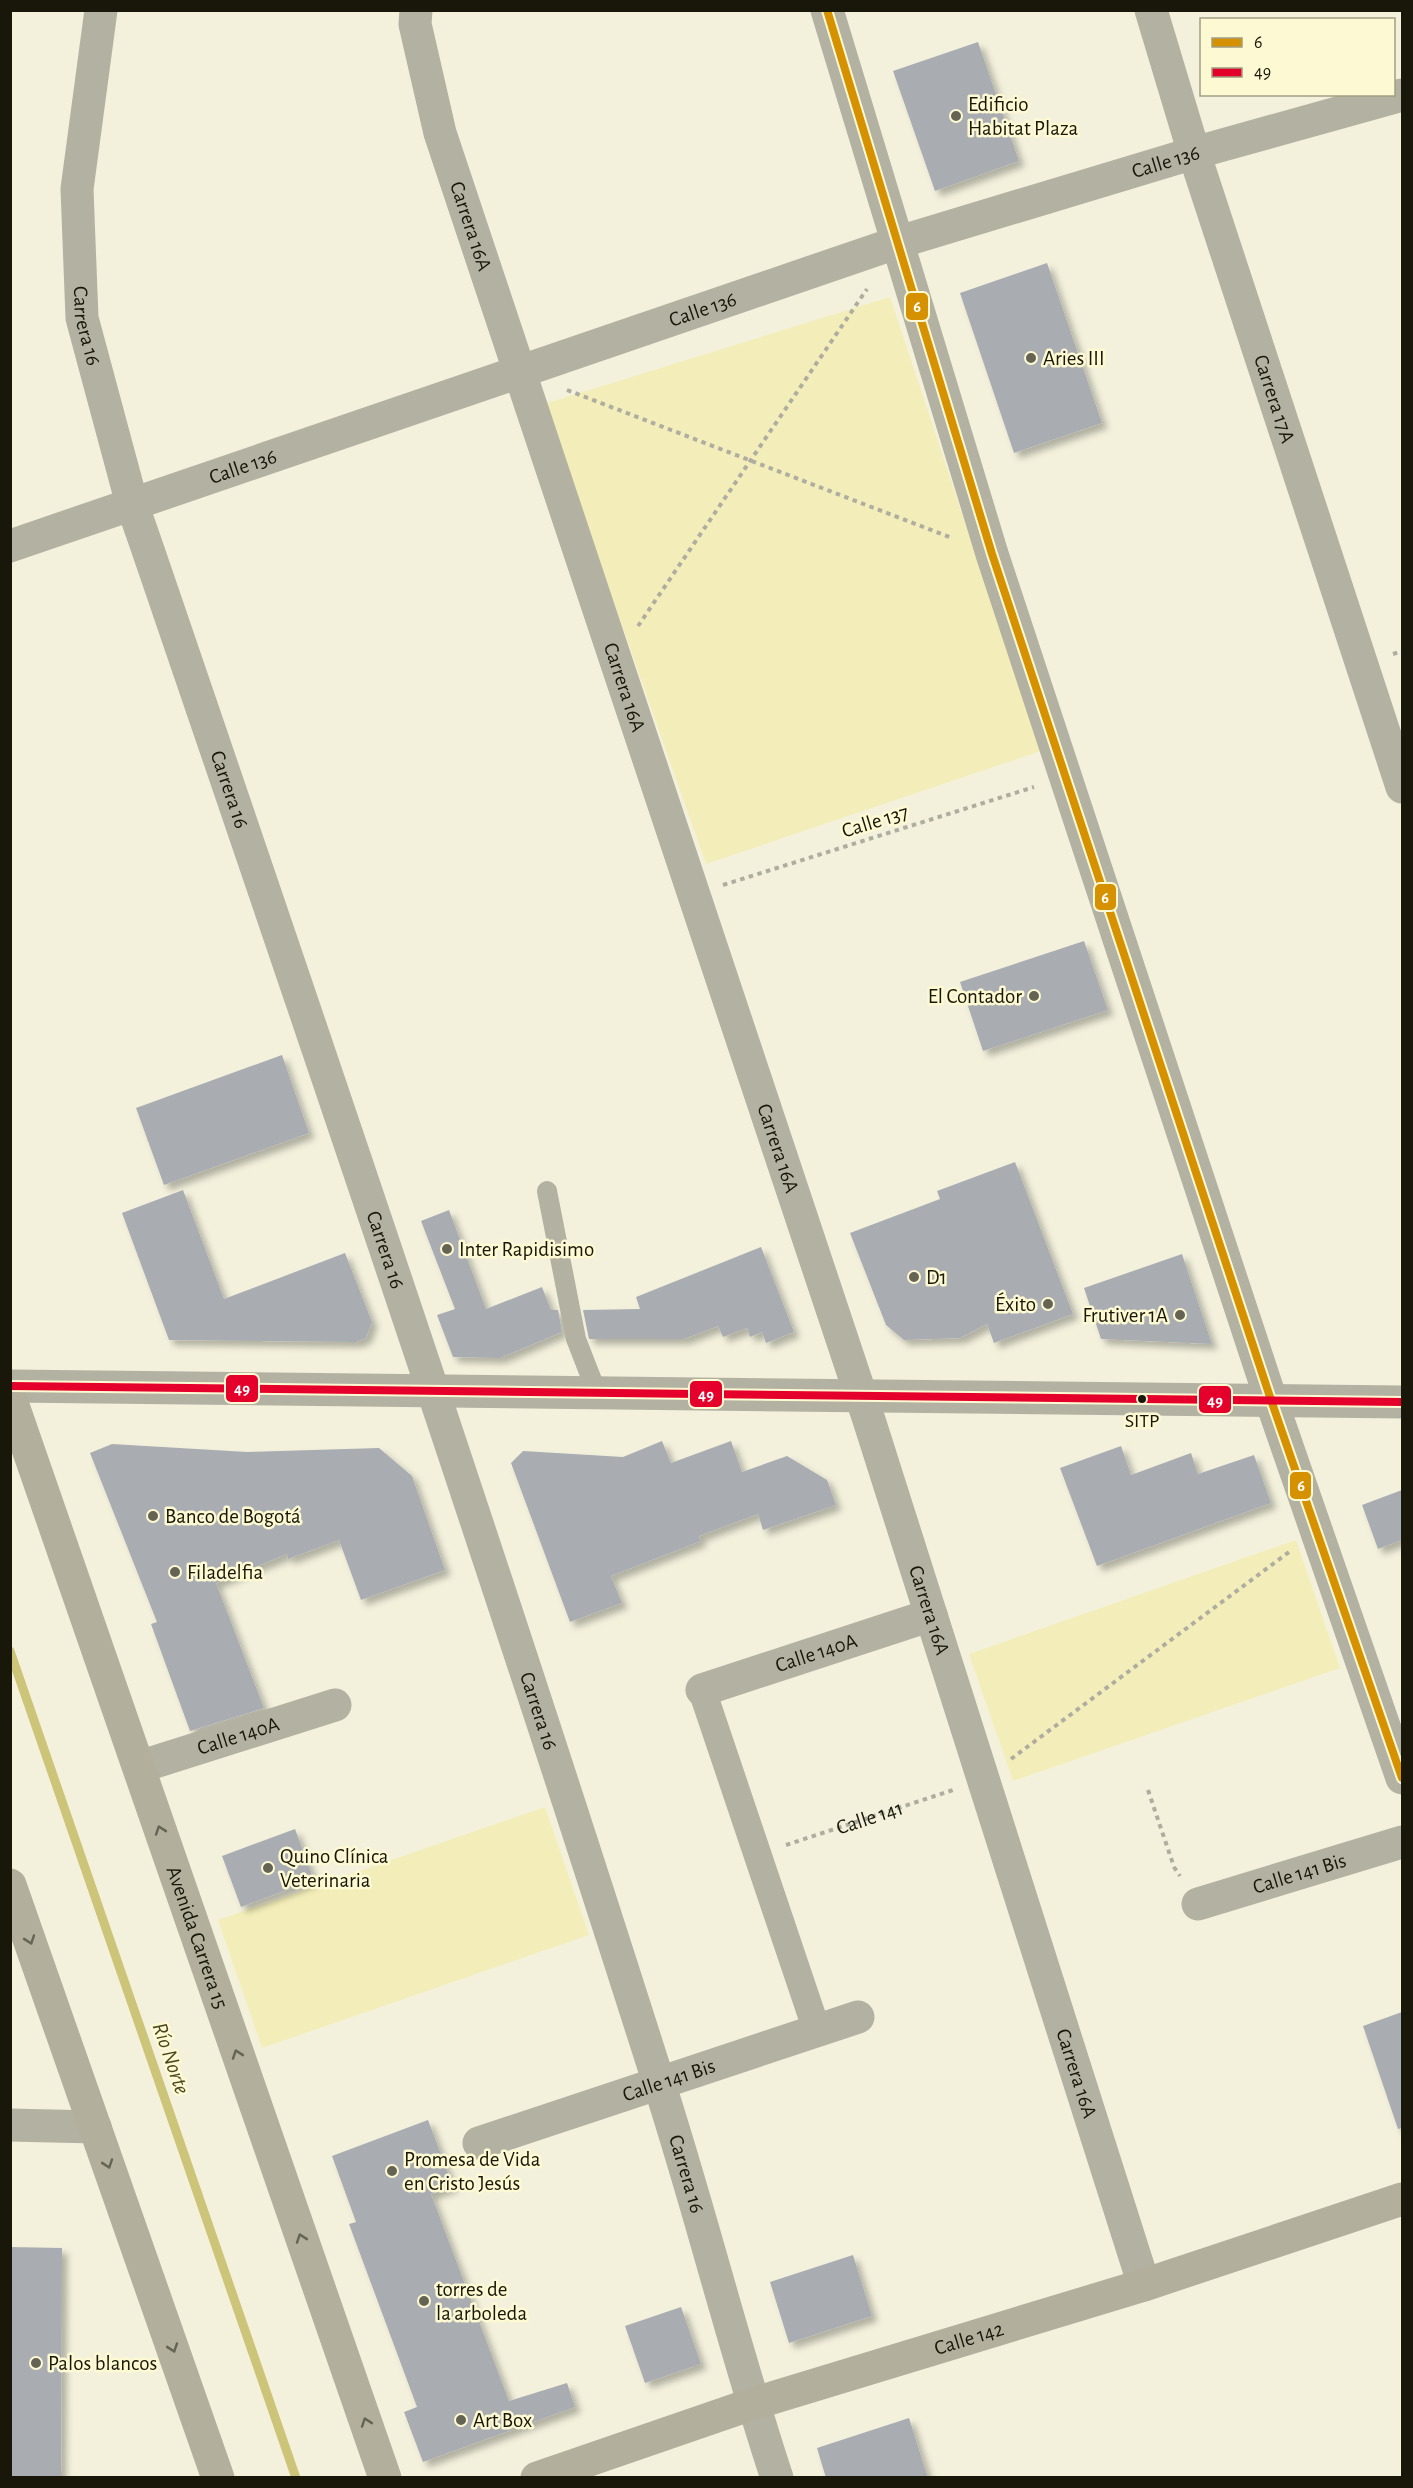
<svg xmlns="http://www.w3.org/2000/svg" width="1413" height="2488" viewBox="0 0 1413 2488" font-family="'Alegreya Sans',sans-serif">
  <style>
    .green { fill: #f3eeb9 }
    .lines { fill: none; stroke-linecap: round; stroke-linejoin: round }
    .stream { stroke: #ccc479; stroke-width: 9 }
    .building { fill: #a9adb2; filter: url(#shadow) }
    .path { stroke: #aeada0; stroke-width: 4; stroke-dasharray: 4.5 4.5; stroke-linecap: butt }
    .service { stroke: #b3b1a2; stroke-width: 20 }
    .pedestrian { stroke: #b3b1a2; stroke-width: 28 }
    .minor { stroke: #b3b1a2; stroke-width: 33 }
    .tertiary { stroke: #b3b1a2; stroke-width: 33 }
    .secondary { stroke: #b2b09d; stroke-width: 33 }
    .bus-1-casing { stroke: #fcf9d3; stroke-width: 12 }
    .bus-2-casing { stroke: #fcf9d3; stroke-width: 12 }
    .bus-1 { stroke: #d69101; stroke-width: 8 }
    .bus-2 { stroke: #e4002b; stroke-width: 8 }
    .oneway { stroke: #656453 }
    .poi-dot { fill: #656353; stroke: #fcf9d3; stroke-width: 2 }
    .bus-dot { fill: #181709; stroke: #fcf9d3; stroke-width: 2 }
    .labels { text-anchor: middle; stroke-width: 5; stroke-linejoin: round; paint-order: stroke }
    .bus-label { font-size: 20px; fill: #181709; stroke: #fcf9d3 }
    .poi-label { font-size: 21px; fill: #181709; stroke: #fcf9d3; text-anchor: start }
    .street-label { font-size: 21px; fill: #181709; stroke: #fcf9d3 }
    .water-label { font-size: 22px; font-style: italic; fill: #4a461d; stroke: #fcf9d3 }
    .line-badge { stroke: #fcf9d3; stroke-width: 2 }
    .badge-label { font-size: 16px; text-anchor: middle; font-weight: bold; fill: #fff }
  </style>
  <defs>
    <filter id="shadow"><feDropShadow dx="5.5" dy="5.5" stdDeviation="3" flood-color="#0004"/></filter>
  </defs>
  <rect width="100%" height="100%" fill="#f3f1dc"/>
  <!-- green -->
  <g class="green">
    <polygon points="890,297 1041,751 706,864 544,404"/>
    <polygon points="1296,1540 1340,1668 1013,1781 969,1654"/>
    <polygon points="545,1807 589,1935 262,2048 218,1920"/>
  </g>
  <g class="lines">
    <!-- stream -->
    <polyline class="stream" points="10,1651 296,2478"/>
  </g>
  <!-- building -->
  <g class="building">
    <polygon points="978,42 1019,161 935,191 893,71"/>
    <polygon points="1047,263 1102,423 1014,453 960,293"/>
    <polygon points="1084,941 1108,1010 983,1051 960,982"/>
    <polygon points="282,1055 309,1133 164,1185 136,1108"/>
    <polygon points="1015,1162 1073,1314 994,1343 987,1324 960,1338 904,1340 886,1325 850,1233 940,1199 937,1191"/>
    <polygon points="183,1190 224,1299 345,1253 372,1322 366,1338 356,1342 169,1340 122,1213"/>
    <polygon points="449,1210 486,1309 542,1287 551,1310 558,1310 562,1332 500,1358 453,1357 437,1315 455,1309 421,1221"/>
    <polygon points="761,1247 794,1332 766,1343 762,1332 750,1337 747,1328 723,1337 718,1326 684,1339 589,1339 583,1310 640,1309 636,1297"/>
    <polygon points="1182,1254 1212,1344 1101,1339 1084,1288"/>
    <polygon points="662,1441 671,1463 731,1441 742,1472 787,1456 827,1480 836,1505 763,1530 758,1514 699,1536 701,1541 611,1576 622,1603 570,1622 511,1463 523,1451 623,1457"/>
    <polygon points="112,1444 247,1452 379,1448 412,1476 445,1570 361,1600 339,1540 288,1559 287,1554 216,1583 264,1708 190,1731 151,1624 157,1622 90,1453"/>
    <polygon points="1121,1446 1131,1475 1191,1453 1198,1474 1254,1455 1271,1503 1097,1566 1060,1468"/>
    <polygon points="1402,1490 1402,1540 1378,1549 1362,1505"/>
    <polygon points="295,1829 314,1880 241,1907 222,1856"/>
    <polygon points="1402,2012 1402,2128 1398,2129 1363,2026"/>
    <polygon points="428,2120 453,2186 431,2194 509,2401 567,2383 575,2407 423,2462 404,2412 417,2407 349,2224 356,2222 332,2156"/>
    <polygon points="10,2247 62,2248 61,2478 10,2478"/>
    <polygon points="853,2255 872,2316 789,2343 770,2282"/>
    <polygon points="681,2307 701,2364 645,2383 625,2326"/>
    <polygon points="909,2418 928,2478 826,2478 817,2448"/>
  </g>
  <g class="lines">
    <!-- path -->
    <g class="path">
      <polyline points="567,390 952,538"/>
      <polyline points="638,626 867,289"/>
      <polyline points="1393,654 1402,651"/>
      <polyline points="723,885 1034,787"/>
      <polyline points="1011,1759 1289,1552"/>
      <polyline points="1148,1790 1174,1867 1180,1876"/>
      <path id="s1" d="M786 1845 953 1790"/>
    </g>
    <!-- service -->
    <polyline class="service" points="547,1191 576,1339 597,1393"/>
    <!-- pedestrian -->
    <polyline class="pedestrian" points="702,1690 817,2031"/>
    <!-- minor -->
    <g class="minor">
      <path id="s2" d="M101 10 77 189 82 318 132 504 147 547C321 1056 494 1564 657 2077 700 2209 733 2345 777 2478"/>
      <path id="s3" d="M416 10 415 24 440 133 869 1420 1144 2285"/>
      <polyline points="827,10 992,554 1271,1400 1402,1778"/>
      <path id="s4" d="M1151 10 1194 153 1402 787"/>
      <path id="s5" d="M10 546 899 242 1194 153 1402 95"/>
      <path id="s6" d="M702 1690 931 1615"/>
      <path id="s7" d="M139 1767 335 1705"/>
      <path id="s8" d="M1198 1904 1402 1842"/>
      <polyline points="10,2125 95,2127"/>
      <path id="s9" d="M479 2143 858 2017"/>
    </g>
    <!-- tertiary -->
    <polyline class="tertiary" points="10,1386 1402,1402"/>
    <!-- secondary -->
    <g class="secondary">
      <path id="s10" d="M10 1397 385 2478"/>
      <polyline points="10,1885 218,2478"/>
      <path id="s11" d="M537 2478 752 2404 1144 2285 1402 2199"/>
    </g>
    <!-- bus-1 casing -->
    <g class="bus-1-casing">
      <polyline id="bus-1" points="827,10 992,554 1271,1400 1402,1778"/>
    </g>
    <!-- bus-2 casing -->
    <g class="bus-2-casing">
      <polyline id="bus-2" points="10,1386 1402,1402"/>
    </g>
    <!-- bus-1 -->
    <use href="#bus-1" class="bus-1"/>
    <!-- bus-2 -->
    <use href="#bus-2" class="bus-2"/>
  </g>
  <!-- one-way arrows -->
  <defs><path id="oneway-chevron" d="M-2-3.5L2.5 0L-2 3.5" fill="none" stroke-width="1.6" stroke-linecap="round" stroke-linejoin="round" transform="scale(1.5)"/></defs>
  <g class="oneway">
    <use href="#oneway-chevron" transform="translate(160 1830) rotate(-109)"/>
    <use href="#oneway-chevron" transform="translate(30 1940) rotate(71)"/>
    <use href="#oneway-chevron" transform="translate(237 2054) rotate(-109)"/>
    <use href="#oneway-chevron" transform="translate(108 2164) rotate(71)"/>
    <use href="#oneway-chevron" transform="translate(301 2238) rotate(-109)"/>
    <use href="#oneway-chevron" transform="translate(173 2348) rotate(71)"/>
    <use href="#oneway-chevron" transform="translate(366 2422) rotate(-109)"/>
  </g>
  <!-- markers -->
  <g class="poi-dot">
    <circle cx="956" cy="116" r="6"/>
    <circle cx="1031" cy="358" r="6"/>
    <circle cx="1034" cy="996" r="6"/>
    <circle cx="447" cy="1249" r="6"/>
    <circle cx="914" cy="1277" r="6"/>
    <circle cx="1048" cy="1304" r="6"/>
    <circle cx="1180" cy="1315" r="6"/>
    <circle cx="153" cy="1516" r="6"/>
    <circle cx="175" cy="1572" r="6"/>
    <circle cx="268" cy="1868" r="6"/>
    <circle cx="392" cy="2171" r="6"/>
    <circle cx="424" cy="2301" r="6"/>
    <circle cx="36" cy="2363" r="6"/>
    <circle cx="461" cy="2420" r="6"/>
  </g>
  <circle class="bus-dot" cx="1142" cy="1399" r="5"/>
  <g class="labels">
    <!-- bus labels -->
    <g class="bus-label">
      <text x="1142" y="1427">SITP</text>
    </g>
    <!-- poi labels -->
    <g class="poi-label">
      <text x="968" y="111">Edificio<tspan x="968" dy="24">Habitat Plaza</tspan></text>
      <text x="1043" y="365">Aries III</text>
      <text x="1022" y="1003" text-anchor="end">El Contador</text>
      <text x="459" y="1256">Inter Rapidisimo</text>
      <text x="926" y="1284">D1</text>
      <text x="1036" y="1311" text-anchor="end">Éxito</text>
      <text x="1168" y="1322" text-anchor="end">Frutiver 1A</text>
      <text x="165" y="1523">Banco de Bogotá</text>
      <text x="187" y="1579">Filadelfia</text>
      <text x="280" y="1863">Quino Clínica<tspan x="280" dy="24">Veterinaria</tspan></text>
      <text x="404" y="2166">Promesa de Vida<tspan x="404" dy="24">en Cristo Jesús</tspan></text>
      <text x="436" y="2296">torres de<tspan x="436" dy="24">la arboleda</tspan></text>
      <text x="48" y="2370">Palos blancos</text>
      <text x="473" y="2427">Art Box</text>
    </g>
    <!-- street labels -->
    <g class="street-label">
      <text dy="7" stroke="none"><textPath href="#s5" startOffset="1218">Calle 136</textPath></text>
      <text dy="7" stroke="none"><textPath href="#s3" startOffset="224">Carrera 16A</textPath></text>
      <text dy="7" stroke="none"><textPath href="#s5" startOffset="732">Calle 136</textPath></text>
      <text dy="7" stroke="none"><textPath href="#s2" startOffset="318">Carrera 16</textPath></text>
      <text dy="7" stroke="none"><textPath href="#s4" startOffset="408">Carrera 17A</textPath></text>
      <text dy="7" stroke="none"><textPath href="#s5" startOffset="246">Calle 136</textPath></text>
      <text dy="7" stroke="none"><textPath href="#s3" startOffset="710">Carrera 16A</textPath></text>
      <text dy="7" stroke="none"><textPath href="#s2" startOffset="804">Carrera 16</textPath></text>
      <text transform="translate(875 821) rotate(-17)" y="7">Calle 137</text>
      <text dy="7" stroke="none"><textPath href="#s3" startOffset="1196">Carrera 16A</textPath></text>
      <text dy="7" stroke="none"><textPath href="#s2" startOffset="1290">Carrera 16</textPath></text>
      <text dy="7" stroke="none"><textPath href="#s3" startOffset="1682">Carrera 16A</textPath></text>
      <text dy="7" stroke="none"><textPath href="#s6" startOffset="120">Calle 140A</textPath></text>
      <text dy="7" stroke="none"><textPath href="#s2" startOffset="1776">Carrera 16</textPath></text>
      <text dy="7" stroke="none"><textPath href="#s7" startOffset="104">Calle 140A</textPath></text>
      <text dy="7" stroke="none"><textPath href="#s1" startOffset="88">Calle 141</textPath></text>
      <text dy="7" stroke="none"><textPath href="#s8" startOffset="106">Calle 141 Bis</textPath></text>
      <text dy="7" stroke="none"><textPath href="#s10" startOffset="572">Avenida Carrera 15</textPath></text>
      <text dy="7" stroke="none"><textPath href="#s3" startOffset="2168">Carrera 16A</textPath></text>
      <text dy="7" stroke="none"><textPath href="#s9" startOffset="200">Calle 141 Bis</textPath></text>
      <text dy="7" stroke="none"><textPath href="#s2" startOffset="2262">Carrera 16</textPath></text>
      <text dy="7" stroke="none"><textPath href="#s11" startOffset="454">Calle 142</textPath></text>
    </g>
    <!-- water labels -->
    <g class="water-label">
      <text transform="translate(172 2058) rotate(71)" y="8">Río Norte</text>
    </g>
  </g>
  <g class="line-badge">
    <rect x="905" y="292" width="24" height="29" rx="6" fill="#d69101"/>
    <rect x="1094" y="883" width="23" height="28" rx="6" fill="#d69101"/>
    <rect x="225" y="1374" width="34" height="29" rx="6" fill="#e4002b"/>
    <rect x="689" y="1380" width="34" height="28" rx="6" fill="#e4002b"/>
    <rect x="1198" y="1385" width="34" height="29" rx="6" fill="#e4002b"/>
    <rect x="1289" y="1471" width="23" height="29" rx="6" fill="#d69101"/>
  </g>
  <g class="badge-label">
    <text x="917" y="312">6</text>
    <text x="1105" y="903">6</text>
    <text x="242" y="1394">49</text>
    <text x="706" y="1400">49</text>
    <text x="1215" y="1406">49</text>
    <text x="1301" y="1491">6</text>
  </g>
  <!-- border -->
  <rect width="1413" height="2488" fill="none" stroke="#181709" stroke-width="24"/>
  <!-- legend -->
  <rect x="1200" y="18" width="195" height="78" fill="#fcf9d3" stroke="#a19f82" stroke-width="1.5"/>
  <rect x="1212" y="38" width="30" height="9" fill="#d69101" stroke="#a19f82" stroke-width="1.5"/>
  <text x="1254" y="48" font-size="18" fill="#181709">6</text>
  <rect x="1212" y="68" width="30" height="9" fill="#e4002b" stroke="#a19f82" stroke-width="1.5"/>
  <text x="1254" y="78" font-size="18" fill="#181709">49</text>
</svg>
